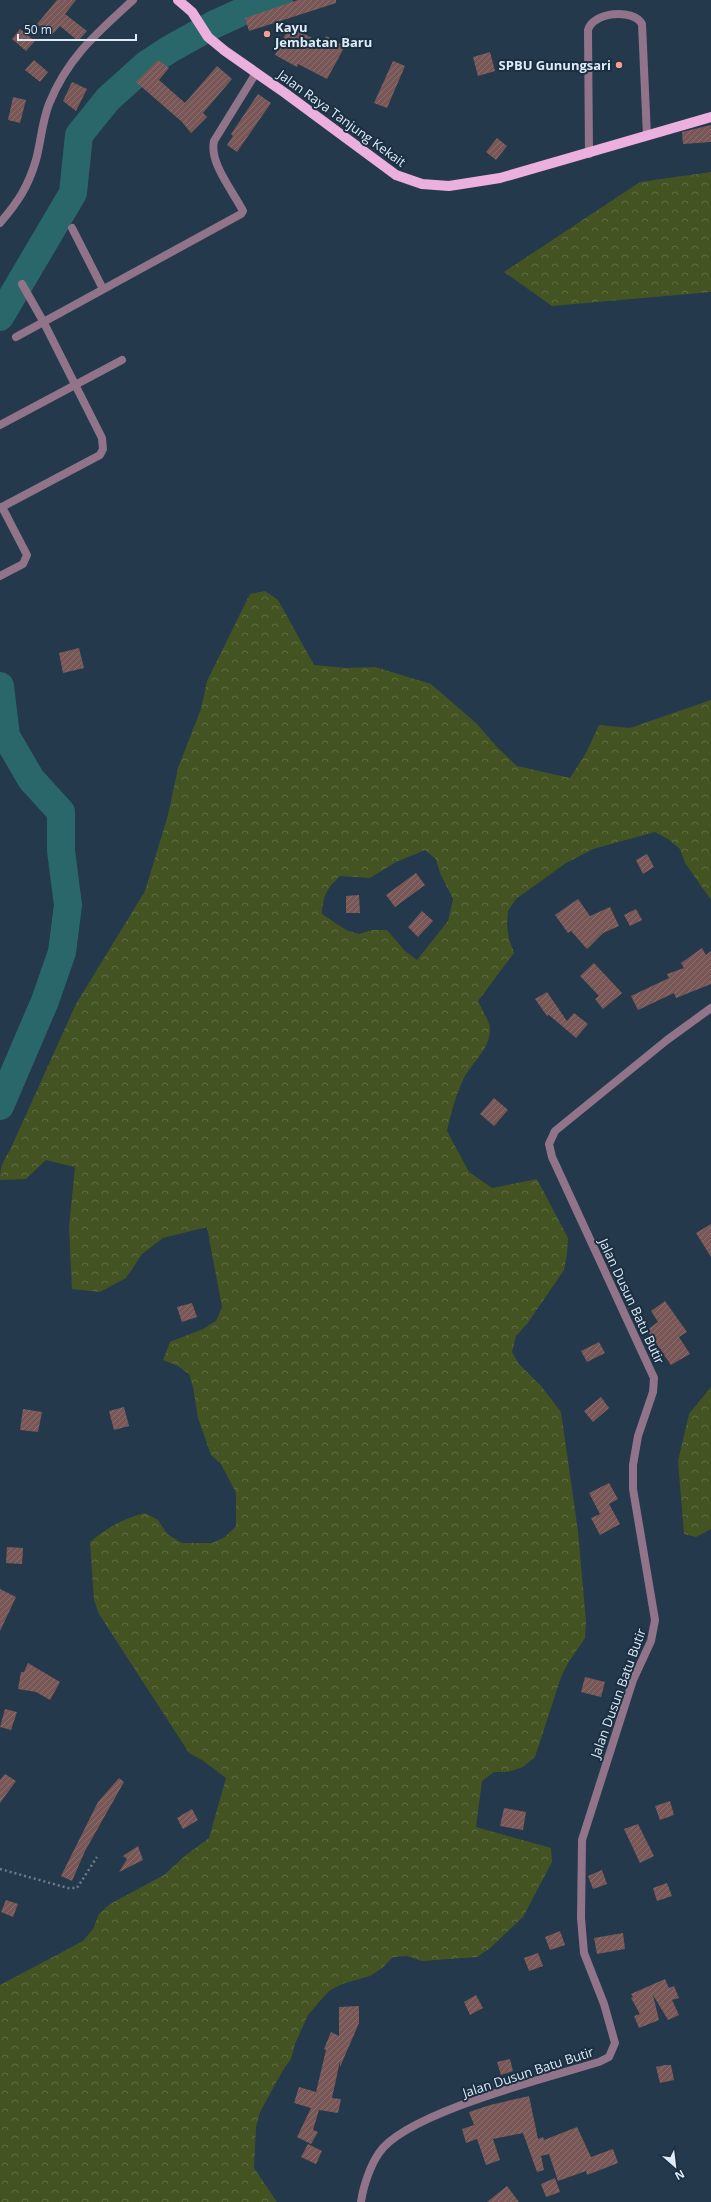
<svg xmlns="http://www.w3.org/2000/svg" width="711" height="2202" viewBox="0 0 711 2202" font-family="'Open Sans',sans-serif">
  <style>
    .forest { fill: url(#forest-crowns); fill-rule: evenodd }
    .lines { fill: none; stroke-linecap: round; stroke-linejoin: round }
    .river { stroke: #2a676b; stroke-width: 28 }
    .building { fill: url(#building-hatch) }
    .path { stroke: #6c7e8e; stroke-width: 2.5; stroke-dasharray: 2 3; stroke-linecap: butt }
    .service { stroke: #91748a; stroke-width: 8 }
    .minor { stroke: #91748a; stroke-width: 8 }
    .primary { stroke: #ebb0dd; stroke-width: 10 }
    .poi-dot { fill: #f59c95; stroke: #1a2f41; stroke-width: 1.5 }
    .labels { text-anchor: middle; stroke-width: 4; stroke-linejoin: round; paint-order: stroke }
    .poi-label { font-size: 13px; font-weight: bold; fill: #dfecf8; stroke: #1a2f41; text-anchor: start }
    .street-label { font-size: 13px; fill: #dfecf8; stroke: #1a2f41 }
  </style>
  <defs>
    <pattern id="forest-crowns" width="20" height="18" patternUnits="userSpaceOnUse"><rect width="20" height="18" fill="#435422"/><path d="M2 6a3 3 0 1 1 6 0M12 15a3 3 0 1 1 6 0" fill="none" stroke="#5e6d43"/></pattern>
    <pattern id="building-hatch" width="6" height="6" patternUnits="userSpaceOnUse"><rect width="6" height="6" fill="#785756"/><path d="M-1 1l2-2M0 6l6-6M5 7l2-2" fill="none" stroke="#8b6f6f"/></pattern>
  </defs>
  <rect width="100%" height="100%" fill="#24394c"/>
  <!-- forest -->
  <g class="forest">
    <polygon points="711,172 711,292 552,306 504,272 640,182"/>
    <path d="M265 591 278 600 314 665 346 668 375 667 431 684 476 723 496 746 517 766 570 778 586 753 599 725 630 728 711 700V900L685 863 680 849 668 839 655 832 593 849 566 863 516 899 508 911 507 925 509 939 514 953 478 1001C481 1009 490 1021 490 1029 490 1050 471 1063 463 1080 455 1097 451 1114 447 1131L469 1172 492 1188 537 1179 568 1238 567 1254 564 1270 527 1324 516 1336 512 1352 519 1364 541 1386 561 1412 578 1531 586 1622 585 1638 568 1663 561 1677 535 1757 523 1767 508 1772H494L482 1781 476 1827 551 1848 552 1862 523 1917 489 1949 477 1957 422 1961 407 1956 393 1957 382 1968 370 1976 342 1984 329 1991 319 2002 308 2015 295 2044 291 2059 283 2070 260 2112 256 2127 254 2168 277 2202H0V1985L83 1941 93 1929 99 1914 110 1904 164 1875 186 1855 209 1838 226 1778 202 1760 189 1753 99 1614 94 1600 90 1542C106 1528 124 1518 145 1513L158 1520 167 1534 182 1543H212L225 1537 236 1526V1493L221 1464 211 1455 198 1418 193 1387 189 1374 178 1366 163 1360 170 1342 203 1329 216 1321 222 1307 207 1227 163 1238 142 1254 126 1278 100 1292 72 1289 69 1227 75 1167 46 1160 26 1179 0 1180C0 1167 3 1161 10 1150L76 1004 145 891 168 815 178 768 201 709 207 681 250 594ZM425 850 436 859 440 873 453 899 448 921 417 960 405 951 387 930H372L359 934 346 930 322 914C322 897 327 888 340 876L370 878 396 862Z"/>
    <polygon points="711,1387 711,1529 696,1537 684,1534 678,1461 689,1414"/>
  </g>
  <g class="lines">
    <!-- river -->
    <g class="river">
      <polyline points="0,317 73,193 79,135 108,99 147,64 170,49 215,24 250,8 279,0"/>
      <polyline points="0,686 6,736 31,779 61,812 61,851 68,905 62,952 45,1001 0,1106"/>
    </g>
  </g>
  <!-- building -->
  <g class="building">
    <polygon points="57,0 76,0 65,14 87,31 78,41 60,26 51,36 37,24"/>
    <polygon points="298,0 336,0 336,3 249,31 245,18"/>
    <polygon points="289,27 323,43 326,36 345,46 327,79 298,64 297,67 275,55"/>
    <polygon points="20,29 35,41 26,51 12,39"/>
    <polygon points="490,52 495,71 478,76 473,57"/>
    <polygon points="34,60 48,72 40,82 25,70"/>
    <polygon points="158,60 169,68 159,80 185,103 217,66 232,79 203,113 207,117 191,133 182,122 136,82"/>
    <polygon points="393,61 405,66 387,108 374,103"/>
    <polygon points="72,82 87,89 76,111 63,101"/>
    <polygon points="258,94 271,103 237,152 227,145 233,136 231,134"/>
    <polygon points="13,97 26,100 20,123 8,120"/>
    <polygon points="711,125 711,142 683,144 682,132"/>
    <polygon points="497,138 507,146 496,160 486,152"/>
    <polygon points="79,648 84,668 63,673 59,653"/>
    <polygon points="647,854 654,867 643,874 636,860"/>
    <polygon points="416,873 425,885 395,907 386,895"/>
    <polygon points="359,895 360,913 346,913 346,896"/>
    <polygon points="578,899 590,916 610,907 619,926 603,933 587,949 571,931 568,933 555,915"/>
    <polygon points="636,909 642,920 630,926 624,915"/>
    <polygon points="422,911 433,921 418,937 408,927"/>
    <polygon points="702,948 706,955 711,951 711,984 676,998 674,993 638,1010 631,996 669,978 667,974 684,968 681,963"/>
    <polygon points="594,963 622,993 603,1009 595,999 599,996 580,976"/>
    <polygon points="547,992 567,1021 574,1013 588,1024 576,1038 549,1015 547,1016 535,999"/>
    <polygon points="494,1098 508,1110 494,1126 480,1114"/>
    <polygon points="711,1224 711,1257 696,1233"/>
    <polygon points="665,1301 687,1332 679,1337 690,1354 671,1365 647,1330 658,1322 651,1311"/>
    <polygon points="192,1303 197,1317 182,1322 177,1307"/>
    <polygon points="599,1342 605,1353 587,1362 581,1351"/>
    <polygon points="601,1397 609,1408 593,1422 584,1411"/>
    <polygon points="124,1407 129,1426 114,1430 109,1411"/>
    <polygon points="23,1409 42,1412 38,1432 20,1430"/>
    <polygon points="609,1483 618,1499 609,1504 620,1524 600,1535 591,1518 600,1514 589,1493"/>
    <polygon points="7,1547 23,1548 22,1564 6,1563"/>
    <polygon points="0,1589 16,1597 0,1631"/>
    <polygon points="28,1663 60,1682 50,1700 36,1692 18,1689 21,1672 24,1672"/>
    <polygon points="585,1677 605,1682 601,1697 581,1692"/>
    <polygon points="5,1709 17,1712 11,1730 0,1727"/>
    <polygon points="5,1774 16,1781 0,1803 0,1780"/>
    <polygon points="119,1778 124,1782 85,1851 72,1881 61,1876 98,1802"/>
    <polygon points="670,1801 674,1815 660,1820 655,1806"/>
    <polygon points="504,1808 526,1812 523,1830 500,1826"/>
    <polygon points="192,1809 198,1820 183,1829 177,1818"/>
    <polygon points="638,1824 654,1856 640,1863 624,1829"/>
    <polygon points="138,1846 143,1860 119,1872 127,1859 123,1856"/>
    <polygon points="602,1870 607,1884 593,1889 588,1876"/>
    <polygon points="667,1883 672,1896 657,1901 653,1888"/>
    <polygon points="6,1900 18,1904 13,1917 1,1912"/>
    <polygon points="560,1931 565,1945 550,1950 545,1937"/>
    <polygon points="623,1933 625,1949 597,1954 594,1938"/>
    <polygon points="538,1953 543,1966 529,1971 524,1958"/>
    <polygon points="665,1979 669,1988 674,1986 679,1998 672,2000 679,2015 668,2020 653,1995 659,2020 639,2028 634,2016 640,2014 631,1998 633,1997 631,1994"/>
    <polygon points="476,1995 483,2008 470,2015 464,2002"/>
    <polygon points="359,2006 359,2023 340,2067 340,2061 332,2098 341,2099 338,2113 319,2110 313,2130 318,2132 311,2144 297,2137 311,2108 294,2103 299,2087 316,2092 326,2050 324,2049 331,2032 339,2036 339,2007"/>
    <polygon points="510,2059 513,2071 501,2075 497,2062"/>
    <polygon points="665,2065 671,2065 674,2080 660,2083 656,2067"/>
    <polygon points="529,2096 538,2139 543,2137 544,2140 577,2127 591,2157 613,2149 618,2163 587,2175 586,2171 558,2181 549,2154 541,2156 544,2170 537,2172 523,2133 493,2139 500,2160 486,2165 477,2139 466,2143 462,2129 474,2125 469,2112 490,2105"/>
    <polygon points="308,2144 322,2151 316,2164 301,2157"/>
    <polygon points="555,2178 560,2192 546,2197 541,2184"/>
    <polygon points="507,2186 519,2202 487,2202"/>
  </g>
  <g class="lines">
    <!-- path -->
    <polyline class="path" points="0,1869 68,1888 77,1888 97,1857"/>
    <!-- service -->
    <path class="service" d="M589 154 588 30C593 12 633 8 642 24L647 136"/>
    <!-- minor -->
    <g class="minor">
      <path d="M0 223C18 202 28 187 36 160 41 141 42 122 49 104 68 57 97 33 133 0"/>
      <polyline points="72,228 103,289"/>
      <path d="M16 337 241 214 243 211C233 191 209 163 214 141L256 73"/>
      <polyline points="0,425 122,360"/>
      <polyline points="0,508 100,455 103,449 102,438 43,321 22,284"/>
      <polyline points="0,576 23,564 27,555 2,507"/>
      <path d="M361 2202C363 2187 370 2166 379 2153 405 2113 550 2077 599 2062L609 2057 615 2043 604 2004 584 1953 581 1918 582 1840 633 1680 651 1641 655 1620 633 1489V1465L638 1436 653 1392 654 1378 552 1157 549 1144 555 1131 667 1040 711 1008"/>
    </g>
    <!-- primary -->
    <polyline class="primary" points="178,0 192,12 208,37 225,51 285,93 396,175 422,184 449,186 500,178 711,117"/>
  </g>
  <!-- markers -->
  <g class="poi-dot">
    <circle cx="267" cy="34" r="4"/>
    <circle cx="619" cy="65" r="4"/>
  </g>
  <g class="labels">
    <!-- poi labels -->
    <g class="poi-label">
      <text x="275" y="32">Kayu<tspan x="275" dy="15">Jembatan Baru</tspan></text>
      <text x="611" y="70" text-anchor="end">SPBU Gunungsari</text>
    </g>
    <!-- street labels -->
    <g class="street-label">
      <text transform="translate(342 118) rotate(36)" y="5">Jalan Raya Tanjung Kekait</text>
      <text transform="translate(632 1301) rotate(65)" y="5">Jalan Dusun Batu Butir</text>
      <text transform="translate(618 1693) rotate(-70)" y="5">Jalan Dusun Batu Butir</text>
      <text transform="translate(528 2072) rotate(-18)" y="5">Jalan Dusun Batu Butir</text>
    </g>
  </g>
  <!-- north arrow -->
  <g transform="translate(675 2166) rotate(152)" stroke="#1a2f41" stroke-width="3" paint-order="stroke">
  <path d="M0-3L7 15L0 10L-7 15Z" fill="#dfecf8"/>
  <text y="-6" font-size="11" font-weight="bold" text-anchor="middle" fill="#dfecf8">N</text>
  </g>
  <!-- scale -->
  <path d="M18 34v6h118v-6" fill="none" stroke="#dfecf8" stroke-width="2"/>
  <text x="24" y="34" font-size="12" fill="#dfecf8" stroke="#1a2f41" stroke-width="3" paint-order="stroke">50 m</text>
</svg>
